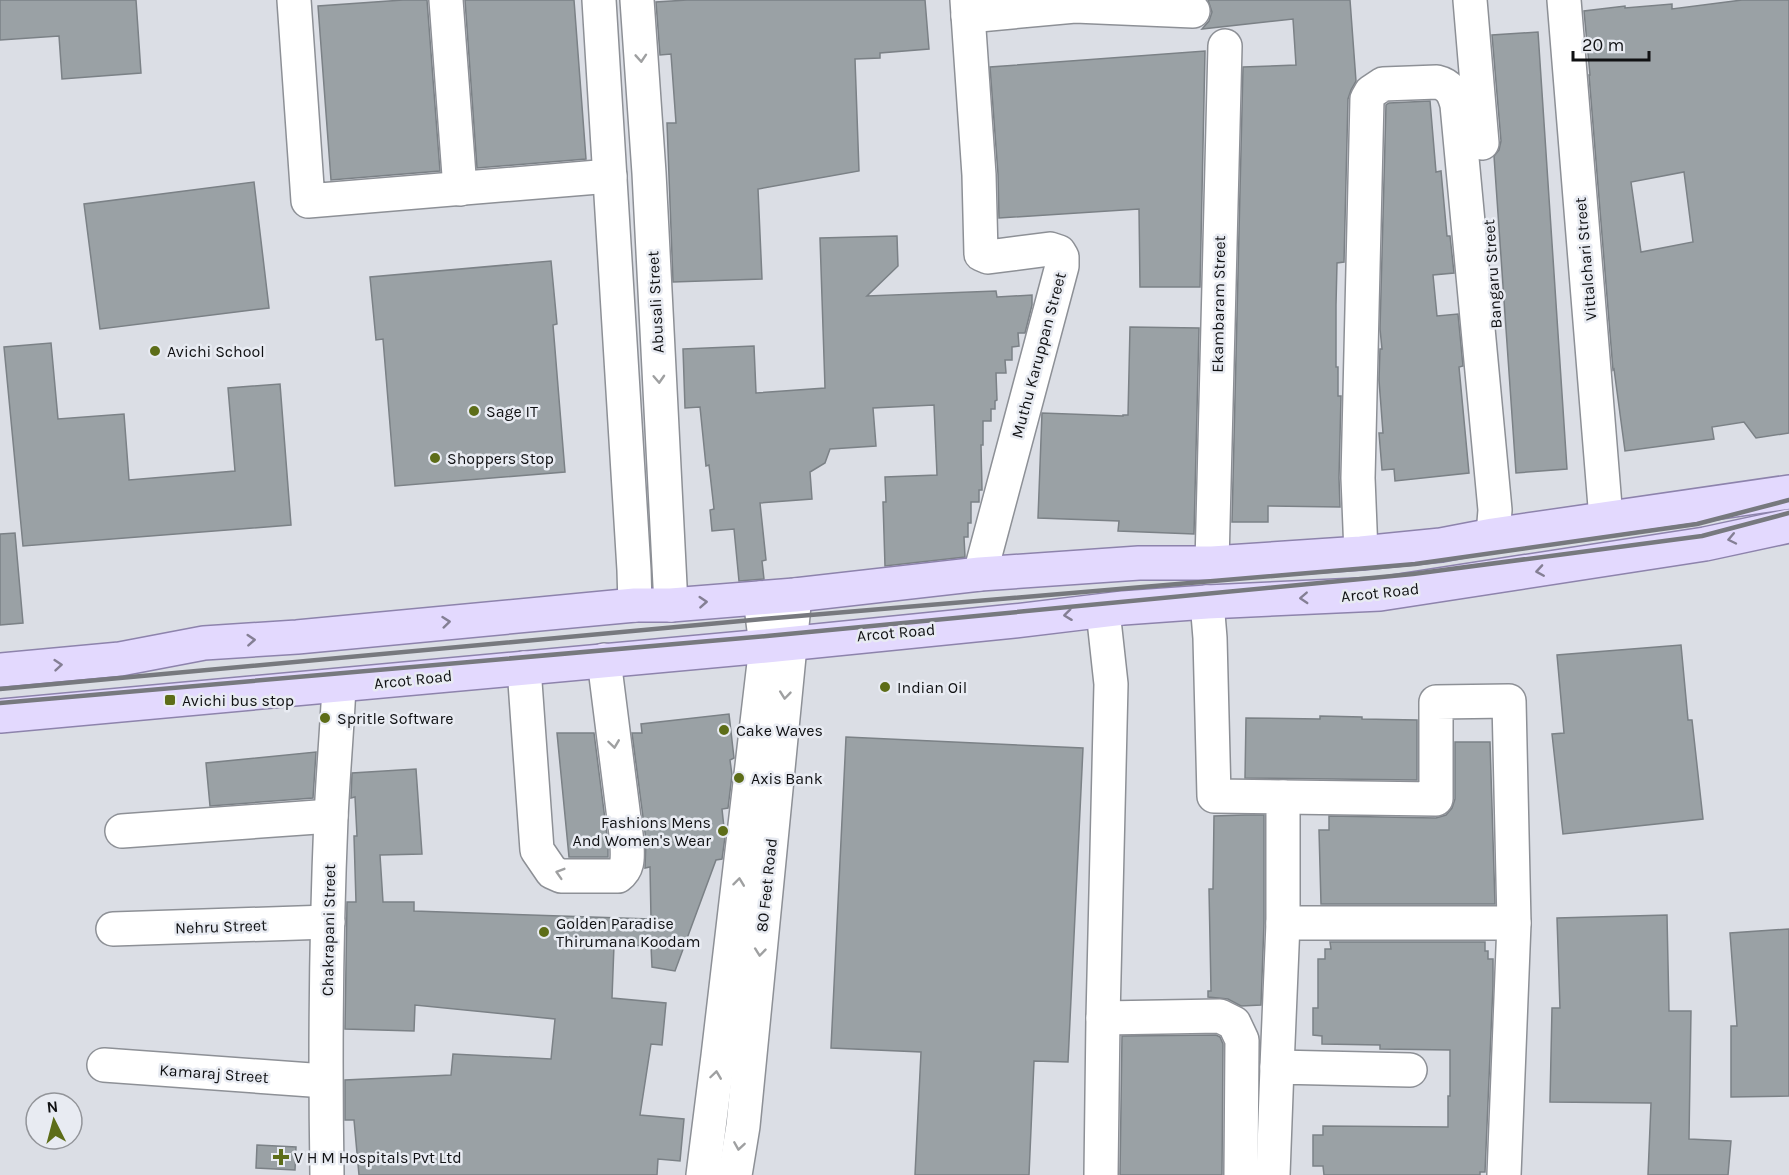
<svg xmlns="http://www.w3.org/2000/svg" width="1789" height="1175" viewBox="0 0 1789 1175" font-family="Karla,sans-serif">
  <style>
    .building { fill: #9aa1a5; stroke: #7b8186; stroke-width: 1.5; fill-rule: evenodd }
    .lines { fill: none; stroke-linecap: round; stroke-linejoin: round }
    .minor-casing { stroke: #8d9096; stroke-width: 36 }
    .major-casing { stroke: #8d83ac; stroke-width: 36 }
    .minor { stroke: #fff; stroke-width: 33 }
    .major { stroke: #e3d9fe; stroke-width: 33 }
    .rail { stroke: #77797e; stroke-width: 4.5 }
    .oneway { stroke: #9fa0a1 }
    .oneway2 { stroke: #847f94 }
    .poi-dot { fill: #5d6d18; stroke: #e8ebf2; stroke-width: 2 }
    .labels { text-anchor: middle; stroke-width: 5; stroke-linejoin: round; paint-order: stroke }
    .street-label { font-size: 16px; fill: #101113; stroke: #e8ebf2 }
    .poi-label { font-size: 16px; fill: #101113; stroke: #e8ebf2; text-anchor: start }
  </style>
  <rect width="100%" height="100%" fill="#dbdee5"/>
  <!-- building -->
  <g class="building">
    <polygon points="0,0 136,0 141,73 62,79 59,36 0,40"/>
    <polygon points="403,0 427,0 440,171 331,180 318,6"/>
    <polygon points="465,0 574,0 586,159 477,168"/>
    <polygon points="687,0 925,0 929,49 880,53 880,58 855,59 859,171 758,189 762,279 673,282 667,123 676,123 671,54 660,55 656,2"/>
    <polygon points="1208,0 1350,0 1356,81 1351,90 1348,99 1344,262 1337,263 1336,305 1336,367 1338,367 1338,396 1341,396 1339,478 1340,507 1268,506 1268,522 1232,522 1243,67 1296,65 1293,19 1202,29 1209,21 1212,12"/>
    <path d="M1742 0H1789V433L1756 438 1744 422 1712 427 1714 439 1625 451 1614 369 1613 370 1589 75H1590L1584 11 1625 6V8L1672 4V9ZM1684 172 1693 242 1641 252 1631 182Z"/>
    <polygon points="1538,32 1567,469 1516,473 1494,156 1499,150 1501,141 1492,35"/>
    <polygon points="1205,51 1200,287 1140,287 1139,209 999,218 998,174 990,67"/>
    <polygon points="1430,101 1436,172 1441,171 1447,236 1450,236 1454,273 1433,275 1437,316 1458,314 1463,366 1459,367 1469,473 1395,481 1394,469 1382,470 1379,433 1383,433 1379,380 1380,349 1382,349 1380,329 1386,105 1389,103"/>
    <polygon points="254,182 269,308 100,329 84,204"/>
    <polygon points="897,236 898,266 867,296 996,291 997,297 1032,295 1032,305 1025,333 1018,333 1019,346 1012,347 1012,360 1005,360 1006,373 996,373 997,400 995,401 995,409 991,409 991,421 983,421 983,445 981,445 982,490 979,490 979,502 971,502 971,523 968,523 968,537 964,537 965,557 885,566 883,502 886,502 885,477 937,475 934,405 873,408 876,446 830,449 825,463 810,472 812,499 760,503 766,560 762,561 764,579 739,581 734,529 712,531 710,510 714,509 709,465 706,466 700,407 685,408 683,349 754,346 756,393 825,388 820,238"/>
    <polygon points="551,261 557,324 553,325 565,472 395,486 383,339 376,340 370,277"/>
    <polygon points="1130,327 1199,328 1194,534 1118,531 1119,521 1038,518 1042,413 1123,416 1123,415 1128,415"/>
    <polygon points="51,343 58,419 124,414 129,480 235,471 228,388 280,384 291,525 23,546 4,347"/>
    <polygon points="15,533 23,623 0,625 0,534"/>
    <polygon points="1681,645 1688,720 1692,720 1703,819 1563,834 1552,734 1564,733 1557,655"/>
    <polygon points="729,714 734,758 730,760 732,775 728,808 722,809 725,837 722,859 716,860 675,971 652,967 651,946 614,945 612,998 666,1003 662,1045 651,1044 640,1115 684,1119 680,1161 658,1159 657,1175 359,1175 354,1120 345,1120 345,1080 451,1075 453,1054 551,1059 555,1019 415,1005 414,1031 345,1029 347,902 356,902 354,836 357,836 355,797 351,798 352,773 416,769 422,854 380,855 383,902 414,902 414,911 651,919 650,867 645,868 646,840 632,733 642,733 641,724"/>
    <polygon points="1320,716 1362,717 1362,719 1417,720 1417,780 1245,778 1246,718 1320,719"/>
    <polygon points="557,733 594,733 608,843 608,857 569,857"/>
    <polygon points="846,737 1083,748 1068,1062 1034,1061 1029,1175 915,1175 921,1052 831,1048"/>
    <polygon points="1455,742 1490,742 1495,904 1321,904 1319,830 1329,830 1329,816 1436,818 1446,815 1452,808 1455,799"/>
    <polygon points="316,752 313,798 210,806 206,763"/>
    <polygon points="1245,815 1264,815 1264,923 1261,1005 1241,1006 1228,999 1208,997 1208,991 1211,991 1209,889 1213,889 1214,816"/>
    <polygon points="1667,915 1669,1011 1691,1011 1689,1139 1731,1141 1728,1175 1648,1175 1651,1103 1550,1102 1552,1008 1560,1008 1557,918"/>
    <polygon points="1789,929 1789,1096 1731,1097 1731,1026 1737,1026 1730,933"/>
    <polygon points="1330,942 1485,942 1485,951 1488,951 1488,959 1493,959 1493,986 1485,1172 1480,1172 1480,1175 1324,1175 1323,1166 1313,1166 1313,1135 1323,1135 1323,1126 1448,1127 1448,1096 1450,1096 1450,1050 1380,1049 1380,1045 1322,1044 1322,1036 1313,1035 1313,1008 1318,1008 1318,959 1325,959 1325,949 1331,949"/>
    <polygon points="1216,1035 1220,1037 1223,1044 1222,1175 1120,1175 1122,1036"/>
    <polygon points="257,1145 296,1147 295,1170 256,1168"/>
  </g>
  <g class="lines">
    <!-- minor casing -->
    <g class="minor-casing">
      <g id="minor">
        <polyline points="294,0 308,201 610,176"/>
        <polyline points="446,0 460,189"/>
        <polyline points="599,0 634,570 635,605"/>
        <polyline points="637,0 649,173 671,605"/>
        <polyline points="967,0 979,175 981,254 988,257 1050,249 1059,252 1062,257 1062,266 980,574"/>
        <polyline points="1470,0 1482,143"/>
        <polyline points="1564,0 1606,519"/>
        <polyline points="968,16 1075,6 1193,11"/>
        <path d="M1361 553 1358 478 1367 99 1371 92 1383 84 1437 82C1450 85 1454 93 1457 105L1495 510 1493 535"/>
        <polyline points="1212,563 1225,46"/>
        <polyline points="1207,602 1210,638 1214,796 1283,797 1283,923 1277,1067"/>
        <path d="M524 668 537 850 552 872 561 876H618C630 867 627 855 627 842L604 660"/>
        <polyline points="1283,797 1436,799 1436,702 1509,701 1514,923"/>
        <polyline points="122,831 331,816"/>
        <polyline points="1283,923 1514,923 1504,1175"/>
        <polyline points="113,929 328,922"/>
        <polyline points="1103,1018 1220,1016 1234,1023 1242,1040 1241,1175"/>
        <polyline points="104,1065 325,1081"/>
        <path d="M327 1175C325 1056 326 937 331 818 333 774 337 730 339 686"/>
        <polyline points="703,1175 718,1056 766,646 760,598"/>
        <polyline points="735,1175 743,1126 795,595"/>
        <polyline points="1101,1175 1103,1018 1111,684 1103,611"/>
        <polyline points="1273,1175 1277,1067 1410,1070"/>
      </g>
    </g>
    <!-- major casing -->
    <g class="major-casing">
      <g id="major">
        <polyline points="0,670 120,659 204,643 297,637 635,605 671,605 795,595 980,574 1139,563 1212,563 1361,553 1441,545 1493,535 1789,492"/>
        <polyline points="0,716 766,646 1014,621 1123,608 1207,602 1380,594 1705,544 1789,526"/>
      </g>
    </g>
    <!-- minor -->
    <use href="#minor" class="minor"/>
    <!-- major -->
    <use href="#major" class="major"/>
    <!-- rail -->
    <g class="rail">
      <polyline points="0,689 763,619 1415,564 1697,524 1789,500"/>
      <polyline points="0,703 767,636 1413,574 1702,536 1789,513"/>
    </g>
  </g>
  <!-- one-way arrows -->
  <defs><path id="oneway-chevron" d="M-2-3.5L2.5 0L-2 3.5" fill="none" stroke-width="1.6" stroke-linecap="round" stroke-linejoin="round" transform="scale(1.5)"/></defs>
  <g class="oneway">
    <use href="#oneway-chevron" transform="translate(641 58) rotate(86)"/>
    <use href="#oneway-chevron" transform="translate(659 379) rotate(87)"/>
    <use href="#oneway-chevron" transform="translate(785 695) rotate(96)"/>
    <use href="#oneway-chevron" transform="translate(614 744) rotate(82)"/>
    <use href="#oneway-chevron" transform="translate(560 873) rotate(-163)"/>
    <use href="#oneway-chevron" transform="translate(739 882) rotate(-83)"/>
    <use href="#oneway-chevron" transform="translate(760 952) rotate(96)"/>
    <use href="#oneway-chevron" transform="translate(716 1075) rotate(-82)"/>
    <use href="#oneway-chevron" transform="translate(739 1146) rotate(99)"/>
  </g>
  <g class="oneway2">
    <use href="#oneway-chevron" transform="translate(1732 539) rotate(168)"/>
    <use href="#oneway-chevron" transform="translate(1540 571) rotate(171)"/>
    <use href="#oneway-chevron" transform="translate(1304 598) rotate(177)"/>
    <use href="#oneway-chevron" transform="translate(703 602) rotate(-4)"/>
    <use href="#oneway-chevron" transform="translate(1068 615) rotate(173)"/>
    <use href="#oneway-chevron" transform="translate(446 622) rotate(-6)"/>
    <use href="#oneway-chevron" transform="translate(251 640) rotate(-4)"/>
    <use href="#oneway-chevron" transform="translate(58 665) rotate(-5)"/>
  </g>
  <!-- markers -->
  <g class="poi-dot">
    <circle cx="155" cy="351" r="6"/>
    <circle cx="474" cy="411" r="6"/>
    <circle cx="435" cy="458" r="6"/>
    <circle cx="885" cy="687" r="6"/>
    <rect x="164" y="694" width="12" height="12" rx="3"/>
    <circle cx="325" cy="718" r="6"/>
    <circle cx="724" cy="730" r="6"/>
    <circle cx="739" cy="778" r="6"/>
    <circle cx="723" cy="831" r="6"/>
    <circle cx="544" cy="932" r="6"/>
    <path d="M278 1148h6v6h6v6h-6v6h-6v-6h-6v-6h6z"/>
  </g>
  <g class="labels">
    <!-- street labels -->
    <g class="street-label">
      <text transform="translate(1585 259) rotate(-95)" y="6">Vittalchari Street</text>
      <text transform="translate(1492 274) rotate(-94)" y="6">Bangaru Street</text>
      <text transform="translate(655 302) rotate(-93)" y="6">Abusali Street</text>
      <text transform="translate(1218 304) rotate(-89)" y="6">Ekambaram Street</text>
      <text transform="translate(1038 355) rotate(-75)" y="6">Muthu Karuppan Street</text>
      <text transform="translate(1380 592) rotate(-6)" y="6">Arcot Road</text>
      <text transform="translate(896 632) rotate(-5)" y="6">Arcot Road</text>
      <text transform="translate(413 679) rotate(-6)" y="6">Arcot Road</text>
      <text transform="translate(766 885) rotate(-84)" y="6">80 Feet Road</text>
      <text transform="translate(221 926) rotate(-2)" y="6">Nehru Street</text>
      <text transform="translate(328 930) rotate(-89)" y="6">Chakrapani Street</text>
      <text transform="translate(214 1073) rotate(4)" y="6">Kamaraj Street</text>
    </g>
    <!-- poi labels -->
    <g class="poi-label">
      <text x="167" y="357">Avichi School</text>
      <text x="486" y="417">Sage IT</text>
      <text x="447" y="464">Shoppers Stop</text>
      <text x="897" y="693">Indian Oil</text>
      <text x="182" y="706">Avichi bus stop</text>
      <text x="337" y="724">Spritle Software</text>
      <text x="736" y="736">Cake Waves</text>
      <text x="751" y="784">Axis Bank</text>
      <text x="711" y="828" text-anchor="end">Fashions Mens<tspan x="711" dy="18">And Women's Wear</tspan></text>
      <text x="556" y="929">Golden Paradise<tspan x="556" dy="18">Thirumana Koodam</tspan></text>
      <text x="294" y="1163">V H M Hospitals Pvt Ltd</text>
    </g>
  </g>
  <!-- north arrow -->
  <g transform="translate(54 1121) rotate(354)"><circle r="28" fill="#e8ebf2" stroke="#929499" stroke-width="1.5"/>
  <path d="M0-4.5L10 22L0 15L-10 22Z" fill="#5d6d18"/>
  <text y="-9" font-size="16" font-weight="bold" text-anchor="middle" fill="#101113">N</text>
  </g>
  <!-- scale -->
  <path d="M1573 51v9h76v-9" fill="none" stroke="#101113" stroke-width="3"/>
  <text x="1582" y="51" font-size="18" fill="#101113" stroke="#e8ebf2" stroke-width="4.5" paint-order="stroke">20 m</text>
</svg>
